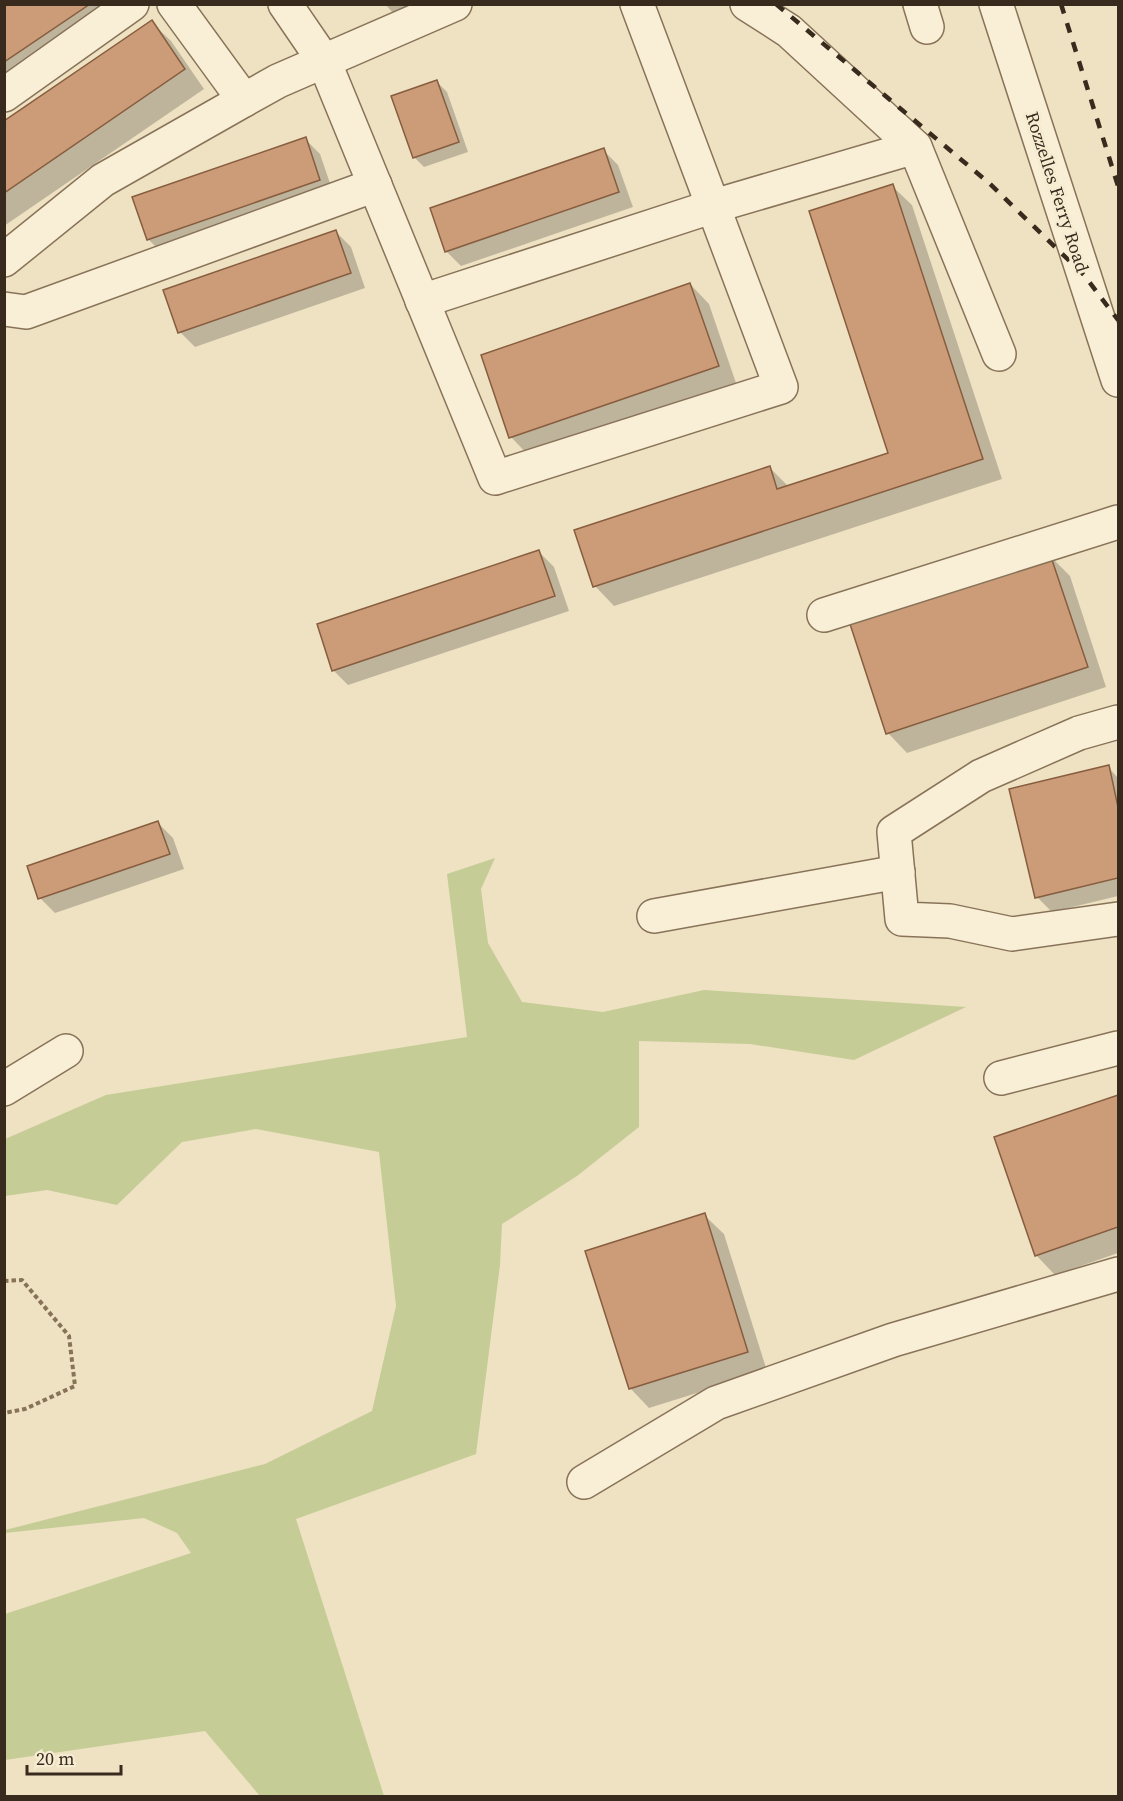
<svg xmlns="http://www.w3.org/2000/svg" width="1123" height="1801" viewBox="0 0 1123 1801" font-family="'Source Serif 4',serif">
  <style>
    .green { fill: #c5cc96 }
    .shadow { fill: #0003 }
    .building { fill: #cc9c78; stroke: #875d3f; stroke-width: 1.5 }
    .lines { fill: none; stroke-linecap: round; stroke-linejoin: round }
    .minor-casing { stroke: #887359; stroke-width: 36 }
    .path { stroke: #887359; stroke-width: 4; stroke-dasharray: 4.5 3; stroke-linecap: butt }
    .minor { stroke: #f9efd6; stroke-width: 33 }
    .rail { stroke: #382b1e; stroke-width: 4.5; stroke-dasharray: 10 10; stroke-linecap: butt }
    .labels { text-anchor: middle; stroke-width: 6; stroke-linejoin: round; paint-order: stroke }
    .street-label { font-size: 18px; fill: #382b1e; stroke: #f5ecd2 }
  </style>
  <rect width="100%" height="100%" fill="#eee2c2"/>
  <!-- green -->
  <polygon class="green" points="495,858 481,889 488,943 522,1002 603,1012 704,990 966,1007 854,1060 750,1044 639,1041 639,1127 577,1176 502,1224 500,1265 476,1454 296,1519 384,1796 260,1796 205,1731 5,1760 5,1614 191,1553 177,1533 144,1518 5,1533 5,1530 265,1464 372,1411 396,1306 379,1152 256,1129 182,1142 117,1205 47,1190 5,1196 5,1139 106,1095 467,1037 447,874"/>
  <!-- shadow -->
  <g class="shadow">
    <polygon points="4,4 137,4 4,94"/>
    <polygon points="385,4 411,4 393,13"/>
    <polygon points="151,22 171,41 204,89 4,226 4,123"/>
    <polygon points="437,82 447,92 468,152 424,167 414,157"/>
    <polygon points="305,139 320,154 334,195 163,254 148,239"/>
    <polygon points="603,150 618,165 633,207 461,266 446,251"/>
    <polygon points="892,186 912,205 1002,479 614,606 595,586 576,531 770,468 789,487 890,454"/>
    <polygon points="336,232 351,247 365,288 195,347 180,332"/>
    <polygon points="690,284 709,304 737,386 530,457 511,437"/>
    <polygon points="539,552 554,567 569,611 348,685 333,670"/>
    <polygon points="1050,556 1070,576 1106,687 907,753 888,733"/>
    <polygon points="1108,767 1118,778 1118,896 1052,912 1037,897"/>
    <polygon points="158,823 173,838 184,869 55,913 40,898"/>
    <polygon points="1118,1097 1118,1253 1055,1275 1036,1255 996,1138"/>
    <polygon points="704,1215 724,1234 767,1371 649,1408 630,1388"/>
  </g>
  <!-- building -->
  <g class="building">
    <polygon points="4,4 90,4 4,62"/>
    <polygon points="152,20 185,69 4,193 4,121"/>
    <polygon points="437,80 459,142 413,158 391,96"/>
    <polygon points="306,137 320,180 147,240 132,197"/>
    <polygon points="604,148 619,192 445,252 430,208"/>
    <polygon points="893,184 983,459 593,587 574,530 770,466 777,489 888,453 809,211"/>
    <polygon points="336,230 351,273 178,333 163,290"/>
    <polygon points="690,283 719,366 509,438 481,355"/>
    <polygon points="539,550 555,596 332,671 317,624"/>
    <polygon points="1050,554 1088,667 886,734 849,621"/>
    <polygon points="1109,765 1118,807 1118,878 1035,898 1009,789"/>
    <polygon points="158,821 170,854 38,899 27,866"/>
    <polygon points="1118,1095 1118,1227 1035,1256 994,1137"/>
    <polygon points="705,1213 748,1352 629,1389 585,1251"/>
  </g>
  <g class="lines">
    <!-- minor casing -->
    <g class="minor-casing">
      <g id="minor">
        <polyline points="174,4 244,100"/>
        <polyline points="285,4 324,61 495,478 781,387 637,4"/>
        <polyline points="747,4 789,31 915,147"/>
        <polyline points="920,4 927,27"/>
        <polyline points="996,4 1118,380"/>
        <polyline points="4,95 132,4"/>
        <polyline points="4,260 103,180 244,100 278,81 455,4"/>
        <polyline points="422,301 714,206 915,147 999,354"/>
        <polyline points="4,309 26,312 375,185"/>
        <polyline points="824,615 1118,522"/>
        <polyline points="1118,722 1079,733 981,776 894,832 902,919 950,921 1012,934 1118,919"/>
        <polyline points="654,916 898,872"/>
        <polyline points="1001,1078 1118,1048"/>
        <polyline points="4,1089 66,1051"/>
        <polyline points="584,1482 716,1403 893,1340 1118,1274"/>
      </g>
    </g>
    <!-- path -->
    <polyline class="path" points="4,1281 22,1280 69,1336 75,1386 25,1409 4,1413"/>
    <!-- minor -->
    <use href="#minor" class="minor"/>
    <!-- rail -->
    <g class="rail">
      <polyline points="776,4 989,183 1084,275 1118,320"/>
      <polyline points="1061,4 1118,186"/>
    </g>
  </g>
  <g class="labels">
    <!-- street labels -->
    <g class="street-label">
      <text transform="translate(1057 192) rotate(72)" y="6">Rozzelles Ferry Road</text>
    </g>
  </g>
  <!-- border -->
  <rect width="1123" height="1801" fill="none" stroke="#382b1e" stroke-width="12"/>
  <!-- scale -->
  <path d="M27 1765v9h94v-9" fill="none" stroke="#382b1e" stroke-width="3"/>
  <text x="36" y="1765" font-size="18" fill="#382b1e" stroke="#f5ecd2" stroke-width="4.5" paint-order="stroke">20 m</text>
</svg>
